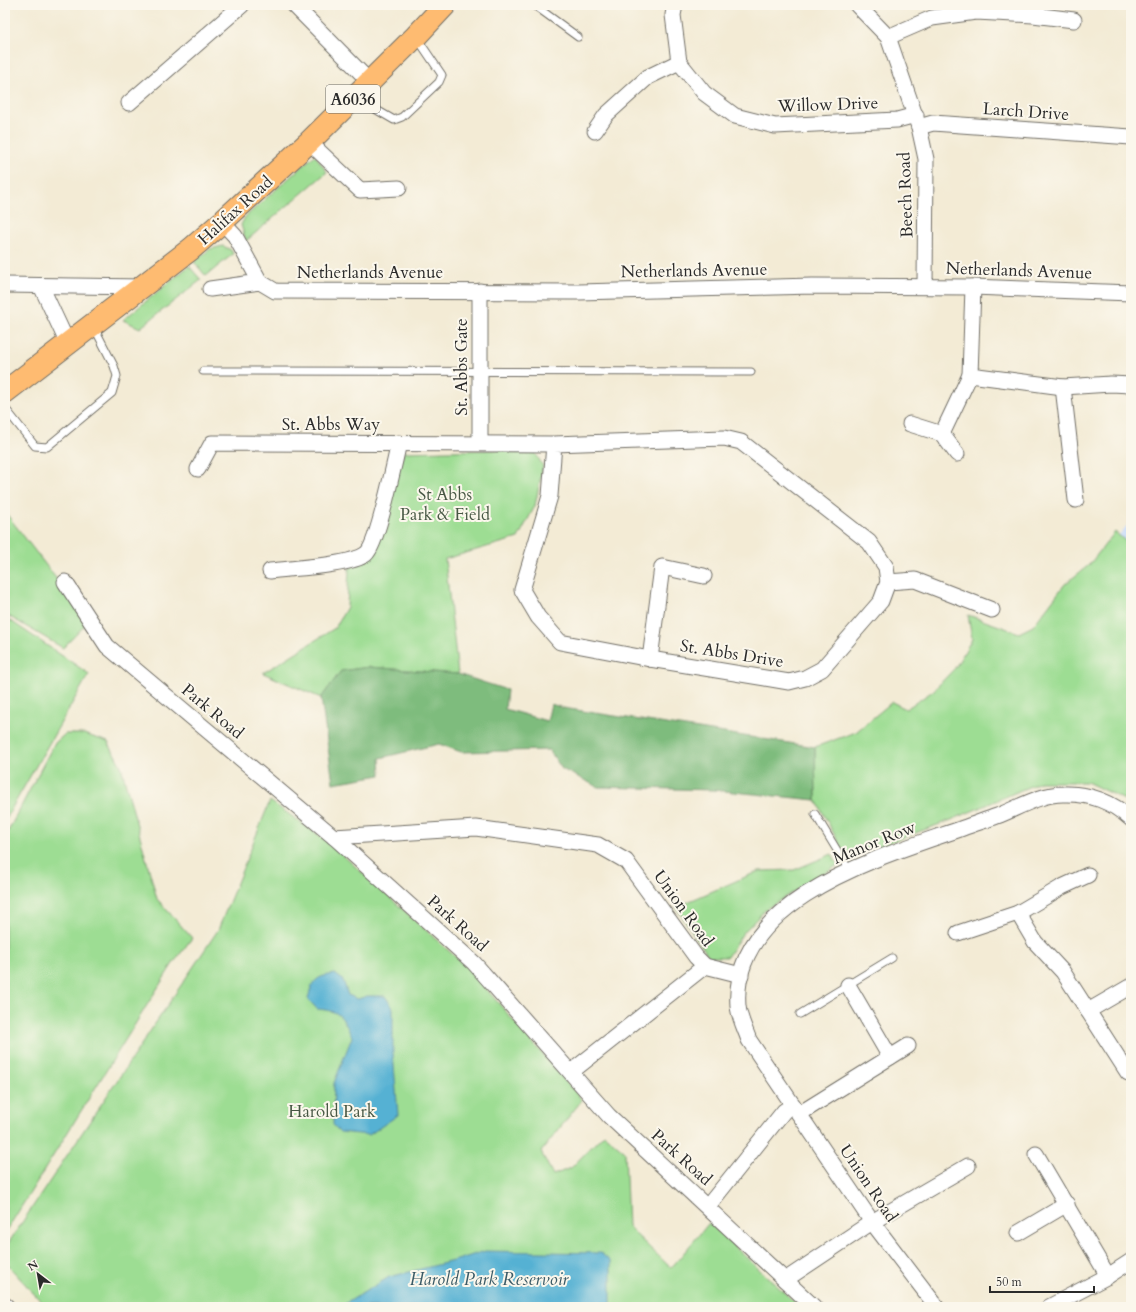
<svg xmlns="http://www.w3.org/2000/svg" width="1136" height="1312" viewBox="0 0 1136 1312" font-family="Cardo,serif">
  <style>
    .built { fill: #c9dcf9 }
    .green { fill: #9ddd93; stroke: #64845f }
    .forest { fill: #7ebc7d; stroke: #547454 }
    .water { fill: #55b1d3; stroke: #406e7f }
    .lines { fill: none; stroke-linecap: round; stroke-linejoin: round }
    .service-casing { stroke: #716e66; stroke-width: 9 }
    .minor-casing { stroke: #716e66; stroke-width: 17 }
    .trunk-casing { stroke: #716e66; stroke-width: 24 }
    .service { stroke: #fff; stroke-width: 7 }
    .minor { stroke: #fff; stroke-width: 15 }
    .trunk { stroke: #febb71; stroke-width: 22 }
    .labels { text-anchor: middle; stroke-width: 4; stroke-linejoin: round; paint-order: stroke }
    .shield { fill: #fbf7ec; stroke: #696865; stroke-width: 1 }
    .shield-label { font-size: 16px; font-weight: bold; fill: #2b2b2b }
    .street-label { font-size: 17px; fill: #2b2b2b; stroke: #fbf7ec }
    .park-label { font-size: 17px; fill: #485845; stroke: #fbf7ec }
    .water-label { font-size: 18px; font-style: italic; fill: #3a5a66; stroke: #fbf7ec }
  </style>
  <rect width="100%" height="100%" fill="#fbf7ec"/>
  <filter id="ink" filterUnits="userSpaceOnUse"><feTurbulence type="fractalNoise" baseFrequency=".025" numOctaves="2"/><feDisplacementMap in="SourceGraphic" scale="8" xChannelSelector="R" yChannelSelector="G"/><feConvolveMatrix kernelMatrix="1 2 1 2 8 2 1 2 1" color-interpolation-filters="sRGB"/></filter>
  <filter id="wash" filterUnits="userSpaceOnUse"><feTurbulence type="fractalNoise" baseFrequency=".012" numOctaves="4" result="noise"/><feDisplacementMap in="SourceGraphic" scale="16" xChannelSelector="R" yChannelSelector="G"/><feGaussianBlur stdDeviation="0.9" result="paint"/><feColorMatrix in="noise" values="0 0 0 0 0 0 0 0 0 0 0 0 0 0 0 0 0 1.4 0 .05"/><feComposite in="paint" operator="in"/></filter>
  <g filter="url(#wash)">
    <rect width="100%" height="100%" fill="#f3ebd5"/>
    <!-- built -->
    <polygon class="built" points="1131,521 1131,546 1119,535"/>
    <!-- green -->
    <g class="green">
      <polygon points="315,155 327,172 246,241 241,225 245,217"/>
      <polygon points="223,246 231,250 233,254 206,276 194,262 210,249"/>
      <polygon points="189,266 201,280 140,328 123,320"/>
      <polygon points="533,449 543,466 535,506 518,538 445,559 458,674 369,667 341,671 321,698 263,673 335,628 347,607 349,568 366,561 404,452"/>
      <polygon points="5,512 89,621 63,648 5,614"/>
      <polygon points="1115,532 1131,546 1131,803 1087,782 1040,782 951,820 850,857 842,849 816,800 815,747 856,732 892,702 906,709 933,691 955,668 972,639 968,615 1019,633 1033,626 1065,584 1089,565"/>
      <polygon points="5,617 89,674 5,820"/>
      <polygon points="65,734 84,734 108,742 121,766 157,899 192,938 172,965 5,1233 5,837 54,744"/>
      <polygon points="270,801 326,840 470,970 582,1100 541,1152 553,1175 571,1168 604,1134 625,1152 628,1227 671,1268 709,1223 800,1307 46,1307 5,1262 5,1248 218,930"/>
      <polygon points="832,854 838,865 766,909 743,933 727,957 709,957 676,907 759,871 794,870"/>
    </g>
    <!-- forest -->
    <polygon class="forest" points="369,667 458,674 507,690 505,709 547,721 551,704 563,708 815,747 816,800 713,790 598,787 562,769 549,750 461,752 439,744 380,758 381,775 333,783 321,698 341,671"/>
    <!-- water -->
    <g class="water">
      <path d="M335 974 343 980 348 995 358 999 367 996H385L393 1008V1053L398 1115 369 1135 340 1132 333 1125 334 1083 352 1037C342 1016 341 1011 317 1009L308 999C312 981 316 976 335 974Z"/>
      <polygon points="485,1251 601,1253 611,1262 611,1307 340,1307 389,1277 457,1260"/>
    </g>
  </g>
  <g filter="url(#ink)">
    <g class="lines">
      <!-- service casing -->
      <g class="service-casing">
        <g id="service">
          <polyline points="534,5 578,37"/>
          <polyline points="356,98 394,120 402,117 439,82 442,75 417,38"/>
          <polyline points="203,371 751,372"/>
          <polyline points="5,408 35,446 47,447 112,393 117,376 114,366 94,327"/>
          <polyline points="815,814 849,870"/>
          <polyline points="800,1014 892,958"/>
        </g>
      </g>
      <!-- minor casing -->
      <g class="minor-casing">
        <g id="minor">
          <polyline points="294,5 370,82"/>
          <polyline points="675,5 673,15 679,62 704,93 735,116 775,126 897,120 916,115"/>
          <polyline points="857,5 888,37 919,127 926,159 925,286"/>
          <polyline points="888,37 932,18 976,12 1033,15 1074,20"/>
          <polyline points="129,103 242,5"/>
          <polyline points="919,127 933,123 1131,137"/>
          <polyline points="595,131 606,115 648,77 679,62"/>
          <polyline points="309,142 360,190 399,188"/>
          <polyline points="222,222 235,236 260,282"/>
          <polyline points="5,285 143,287"/>
          <polyline points="41,286 68,344"/>
          <polyline points="973,287 970,375 1063,387 1111,384 1131,385"/>
          <polyline points="210,289 260,282 275,291 579,292 812,286 973,287 1131,293"/>
          <polyline points="1063,387 1076,500"/>
          <polyline points="910,424 942,434 957,454"/>
          <polyline points="942,434 970,375"/>
          <polyline points="480,443 480,291"/>
          <polyline points="198,469 212,443 554,444 724,438 741,442 869,542 886,567 888,582 881,601 822,669 805,678 789,682 650,659 560,642 538,617 522,590 550,496 554,444"/>
          <path d="M270 571C292 568 349 566 366 554 378 544 394 463 399 443"/>
          <polyline points="65,582 107,646 334,837 474,963 609,1116 814,1307"/>
          <polyline points="888,582 915,580 992,610"/>
          <polyline points="650,659 662,567 704,576"/>
          <polyline points="334,837 476,828 598,845 626,861 696,957 705,966 741,975"/>
          <polyline points="1018,913 1035,942 1063,972 1128,1073"/>
          <polyline points="958,933 1018,913 1062,887 1088,875"/>
          <polyline points="848,985 890,1057"/>
          <polyline points="1088,1011 1131,986"/>
          <polyline points="571,1072 705,966"/>
          <polyline points="799,1114 908,1046"/>
          <polyline points="1036,1154 1108,1276"/>
          <polyline points="708,1206 784,1111 793,1105"/>
          <polyline points="1018,1233 1067,1204"/>
          <polyline points="785,1280 872,1222 968,1166"/>
          <polyline points="5,1305 7,1307"/>
          <path d="M937 1307 872 1222 749 1040C745 1029 739 1017 738 1006 730 898 884 856 963 828 974 824 986 820 997 816 1018 808 1040 794 1063 794 1090 793 1111 801 1131 819"/>
          <polyline points="1049,1307 1108,1276 1131,1261"/>
        </g>
      </g>
      <!-- trunk casing -->
      <g class="trunk-casing">
        <polyline id="trunk" points="5,392 191,249 222,222 309,142 416,36 445,5"/>
      </g>
      <!-- service -->
      <use href="#service" class="service"/>
      <!-- minor -->
      <use href="#minor" class="minor"/>
      <!-- trunk -->
      <use href="#trunk" class="trunk"/>
    </g>
  </g>
  <g class="labels">
    <!-- shield labels -->
    <rect class="shield" x="326" y="85" width="54" height="28" rx="3"/>
    <g class="shield-label">
      <text x="353" y="105">A6036</text>
    </g>
    <!-- street labels -->
    <g class="street-label">
      <text transform="translate(828 104) rotate(-2)" y="6">Willow Drive</text>
      <text transform="translate(1026 111) rotate(4)" y="6">Larch Drive</text>
      <text transform="translate(905 195) rotate(-92)" y="6">Beech Road</text>
      <text transform="translate(235 210) rotate(-42)" y="6">Halifax Road</text>
      <text transform="translate(694 270) rotate(-1)" y="6">Netherlands Avenue</text>
      <text transform="translate(1019 270) rotate(2)" y="6">Netherlands Avenue</text>
      <text x="370" y="278">Netherlands Avenue</text>
      <text transform="translate(461 367) rotate(-90)" y="6">St. Abbs Gate</text>
      <text x="331" y="430">St. Abbs Way</text>
      <text transform="translate(732 653) rotate(9)" y="6">St. Abbs Drive</text>
      <text transform="translate(213 711) rotate(40)" y="6">Park Road</text>
      <text transform="translate(874 842) rotate(-22)" y="6">Manor Row</text>
      <text transform="translate(684 908) rotate(54)" y="6">Union Road</text>
      <text transform="translate(458 923) rotate(42)" y="6">Park Road</text>
      <text transform="translate(682 1157) rotate(42)" y="6">Park Road</text>
      <text transform="translate(869 1183) rotate(56)" y="6">Union Road</text>
    </g>
    <!-- park labels -->
    <g class="park-label">
      <text x="445" y="500">St Abbs<tspan x="445" dy="20">Park &amp; Field</tspan></text>
      <text x="332" y="1117">Harold Park</text>
    </g>
    <!-- water labels -->
    <g class="water-label">
      <text x="489" y="1285">Harold Park Reservoir</text>
    </g>
  </g>
  <!-- margin -->
  <rect width="1136" height="1312" fill="none" stroke="#fbf7ec" stroke-width="20"/>
  <!-- north arrow -->
  <g transform="translate(38 1274) rotate(329)" stroke="#fbf7ec" stroke-width="3" paint-order="stroke">
  <path d="M0-3L7 15L0 10L-7 15Z" fill="#2b2b2b"/>
  <text y="-6" font-size="11" font-weight="bold" text-anchor="middle" fill="#2b2b2b">N</text>
  </g>
  <!-- scale -->
  <path d="M990 1286v6h104v-6" fill="none" stroke="#2b2b2b" stroke-width="2"/>
  <text x="996" y="1286" font-size="12" fill="#2b2b2b" stroke="#fbf7ec" stroke-width="3" paint-order="stroke">50 m</text>
</svg>
